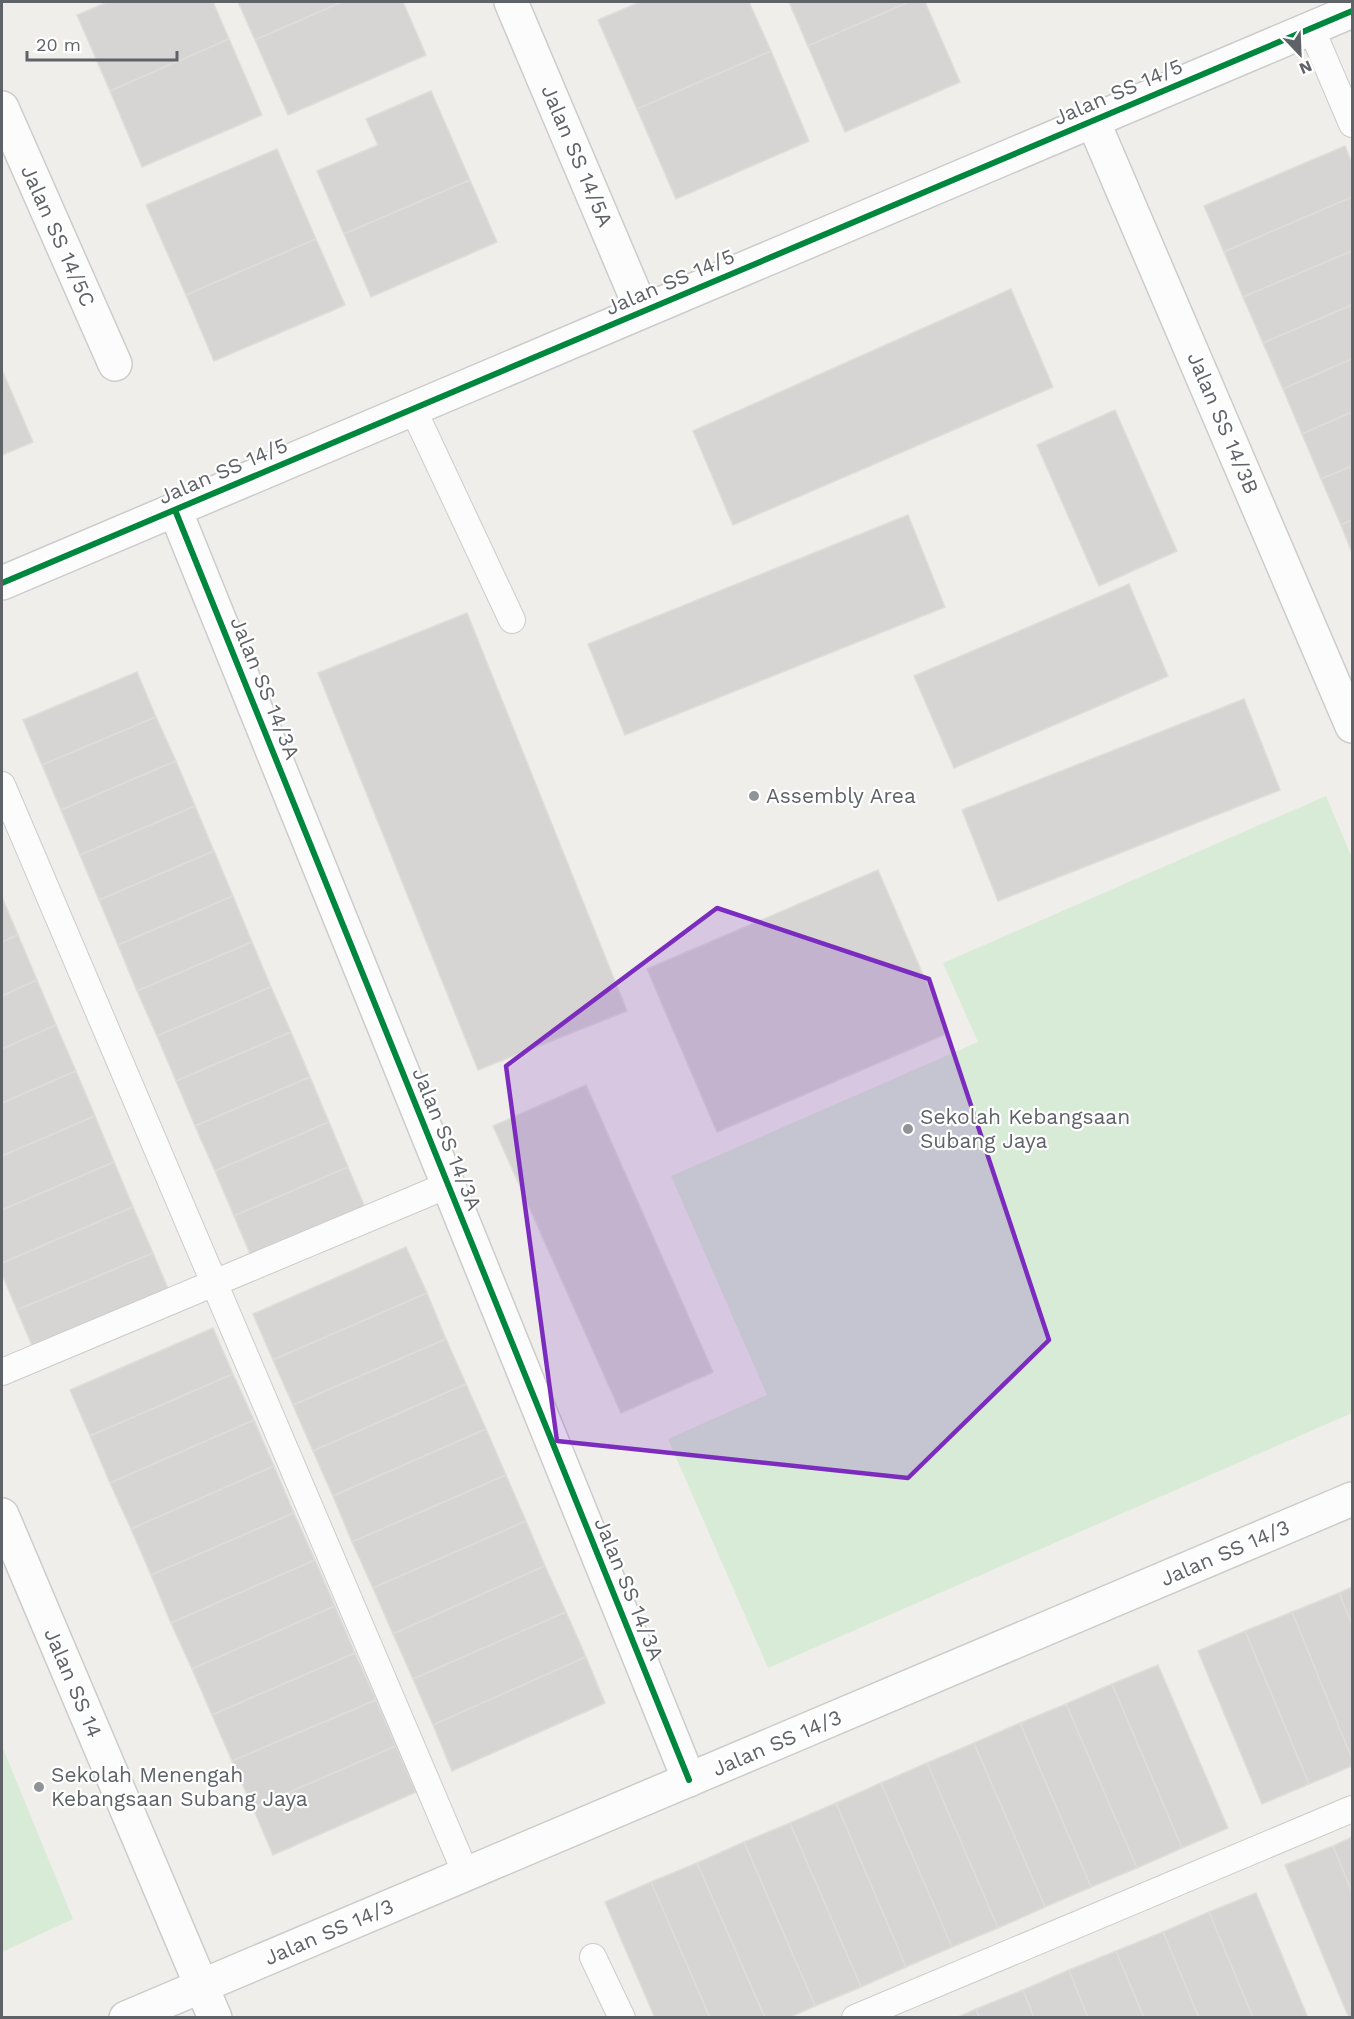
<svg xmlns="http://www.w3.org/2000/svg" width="1354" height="2019" viewBox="0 0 1354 2019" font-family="'Work Sans',sans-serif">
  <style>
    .green { fill: #d8ebd6 }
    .building { fill: #d6d5d3; stroke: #deddd9; stroke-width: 1.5 }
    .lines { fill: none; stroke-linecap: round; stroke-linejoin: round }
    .service-casing { stroke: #cbcccc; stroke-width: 28 }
    .minor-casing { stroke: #cbcccc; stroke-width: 36 }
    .service { stroke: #fdfcfc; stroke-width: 26 }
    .minor { stroke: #fdfcfc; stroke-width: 33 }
    .cycleway-casing { stroke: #fff; stroke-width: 10 }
    .cycleway { stroke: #00873e; stroke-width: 6 }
    .marked { fill: #7b2cbf; fill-opacity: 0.2; stroke: #7b2cbf; stroke-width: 4.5; stroke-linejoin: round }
    .poi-dot { fill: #919496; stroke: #fff; stroke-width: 2 }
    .labels { text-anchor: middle; stroke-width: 4.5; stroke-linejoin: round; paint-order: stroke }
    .street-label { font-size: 21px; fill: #5f6368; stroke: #fff }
    .poi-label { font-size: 21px; fill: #5f6368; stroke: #fff; text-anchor: start }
  </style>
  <rect width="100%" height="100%" fill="#efeeea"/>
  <!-- green -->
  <g class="green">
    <polygon points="1326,796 1352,858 1352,1413 768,1668 668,1439 767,1395 671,1176 978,1042 943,963"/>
    <polygon points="2,1746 73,1919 2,1952"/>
  </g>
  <!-- building -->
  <g class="building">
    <polygon points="108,2 213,2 229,39 110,91 77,15"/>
    <polygon points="238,2 342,2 255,40"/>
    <polygon points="342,2 403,2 426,55 288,115 255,40"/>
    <polygon points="640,2 749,2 771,51 637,109 598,20"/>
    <polygon points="789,2 909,2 808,46"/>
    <polygon points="909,2 925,2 960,82 845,132 808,46"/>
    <polygon points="229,39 262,115 142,167 110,91"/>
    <polygon points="771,51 809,141 676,199 637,109"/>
    <polygon points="431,91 470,180 344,234 317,171 378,145 366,119"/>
    <polygon points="1345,146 1352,163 1352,197 1224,252 1204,206"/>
    <polygon points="277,149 316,239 186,295 146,205"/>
    <polygon points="470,180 497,242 371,297 344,234"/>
    <polygon points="1352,197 1352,251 1243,297 1224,252"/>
    <polygon points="316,239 345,305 214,361 186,295"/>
    <polygon points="1352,251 1352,305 1263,343 1243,297"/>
    <polygon points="1011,289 1053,387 733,525 693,431"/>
    <polygon points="1352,305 1352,359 1283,389 1263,343"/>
    <polygon points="1352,359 1352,412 1302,434 1283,389"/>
    <polygon points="2,370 33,442 2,455"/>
    <polygon points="1115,410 1177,551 1099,586 1037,445"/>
    <polygon points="1352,412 1352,466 1321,479 1302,434"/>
    <polygon points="1352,466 1352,520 1341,525 1321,479"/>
    <polygon points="908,515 945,607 625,735 588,644"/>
    <polygon points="1352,520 1352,553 1341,525"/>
    <polygon points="1129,584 1168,676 954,768 914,676"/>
    <polygon points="467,613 627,1011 478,1070 318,673"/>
    <polygon points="137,672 156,717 42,765 23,720"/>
    <polygon points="1244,699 1280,790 998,901 962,810"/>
    <polygon points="156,717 176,761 61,810 42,765"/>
    <polygon points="176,761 195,806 80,855 61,810"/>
    <polygon points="195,806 214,851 99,900 80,855"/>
    <polygon points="214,851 233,896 118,945 99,900"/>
    <polygon points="878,870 948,1033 717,1132 647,969"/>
    <polygon points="233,896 252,942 137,991 118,945"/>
    <polygon points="2,897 18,935 2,942"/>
    <polygon points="18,935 37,980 2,996 2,942"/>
    <polygon points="252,942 271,987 157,1036 137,991"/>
    <polygon points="37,980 56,1025 2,1049 2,996"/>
    <polygon points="271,987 291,1032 176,1081 157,1036"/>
    <polygon points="56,1025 76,1071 2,1103 2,1049"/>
    <polygon points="291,1032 310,1077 195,1126 176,1081"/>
    <polygon points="76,1071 95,1116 2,1156 2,1103"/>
    <polygon points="310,1077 329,1122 215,1171 195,1126"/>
    <polygon points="586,1085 713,1372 621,1413 493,1126"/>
    <polygon points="95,1116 114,1162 2,1210 2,1156"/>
    <polygon points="329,1122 348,1167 234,1216 215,1171"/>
    <polygon points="114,1162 133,1207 2,1263 2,1210"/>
    <polygon points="348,1167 367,1212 253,1261 234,1216"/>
    <polygon points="133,1207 153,1253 17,1310 2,1274 2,1263"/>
    <polygon points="406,1247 427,1293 273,1360 253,1314"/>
    <polygon points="153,1253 172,1298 36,1355 17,1310"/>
    <polygon points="427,1293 446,1339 293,1405 273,1360"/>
    <polygon points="213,1328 233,1374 90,1436 70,1390"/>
    <polygon points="446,1339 466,1384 313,1451 293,1405"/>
    <polygon points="233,1374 254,1420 110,1483 90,1436"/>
    <polygon points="466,1384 486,1429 333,1496 313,1451"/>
    <polygon points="254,1420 274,1466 131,1529 110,1483"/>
    <polygon points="486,1429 506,1475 352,1542 333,1496"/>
    <polygon points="274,1466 294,1513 151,1575 131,1529"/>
    <polygon points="506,1475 526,1521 373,1588 352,1542"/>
    <polygon points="294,1513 315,1560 171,1623 151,1575"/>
    <polygon points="526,1521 545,1566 393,1634 373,1588"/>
    <polygon points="315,1560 335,1606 192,1669 171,1623"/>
    <polygon points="545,1566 566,1612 413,1679 393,1634"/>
    <polygon points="1352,1587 1352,1625 1339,1593"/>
    <polygon points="1339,1593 1352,1625 1352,1759 1292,1612"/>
    <polygon points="335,1606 355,1653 212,1715 192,1669"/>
    <polygon points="566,1612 586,1657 433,1725 413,1679"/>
    <polygon points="1292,1612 1352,1759 1352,1766 1309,1784 1245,1631"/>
    <polygon points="1245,1631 1309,1784 1262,1804 1198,1651"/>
    <polygon points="355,1653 376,1700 232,1761 212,1715"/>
    <polygon points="586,1657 605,1703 452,1771 433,1725"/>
    <polygon points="1158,1665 1228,1828 1182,1848 1112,1684"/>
    <polygon points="1112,1684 1182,1848 1137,1868 1066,1704"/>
    <polygon points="376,1700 396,1746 253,1808 232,1761"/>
    <polygon points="1066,1704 1137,1868 1091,1887 1020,1723"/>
    <polygon points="1020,1723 1091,1887 1045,1907 974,1743"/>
    <polygon points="974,1743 1045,1907 998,1928 927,1763"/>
    <polygon points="396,1746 416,1792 273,1855 253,1808"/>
    <polygon points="927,1763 998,1928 952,1947 881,1783"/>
    <polygon points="881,1783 952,1947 906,1967 836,1803"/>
    <polygon points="836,1803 906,1967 861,1987 790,1823"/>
    <polygon points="790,1823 861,1987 815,2006 744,1842"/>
    <polygon points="1352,1837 1352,1892 1333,1846"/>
    <polygon points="744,1842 815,2006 788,2018 765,2018 697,1863"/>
    <polygon points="1333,1846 1352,1892 1352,2018 1349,2018 1285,1865"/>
    <polygon points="697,1863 765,2018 710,2018 651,1882"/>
    <polygon points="651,1882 710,2018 655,2018 605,1902"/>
    <polygon points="1256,1893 1308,2018 1253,2018 1209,1912"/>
    <polygon points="1209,1912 1253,2018 1199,2018 1163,1932"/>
    <polygon points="1163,1932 1199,2018 1144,2018 1116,1951"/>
    <polygon points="1116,1951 1144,2018 1088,2018 1069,1970"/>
    <polygon points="1069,1970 1088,2018 1034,2018 1023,1990"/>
    <polygon points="1023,1990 1034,2018 979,2018 976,2009"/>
    <polygon points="976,2009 979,2018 956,2018"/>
  </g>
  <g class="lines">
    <!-- service casing -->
    <g class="service-casing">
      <g id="service">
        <polyline points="1311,28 1352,124"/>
        <polyline points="413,409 512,620"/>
        <polyline points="2,785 466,1874"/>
        <polyline points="2,1372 448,1185"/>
        <polyline points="593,1957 622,2018"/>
        <polyline points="855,2018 1352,1809"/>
      </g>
    </g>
    <!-- minor casing -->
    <g class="minor-casing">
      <g id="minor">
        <polyline points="511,2 642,311"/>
        <polyline points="2,108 115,364"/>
        <polyline points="1093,121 1352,726"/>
        <polyline points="175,510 689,1780"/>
        <polyline points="2,583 1352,11"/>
        <polyline points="2,1515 215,2018"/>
        <polyline points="126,2018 1352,1499"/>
      </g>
    </g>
    <!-- service -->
    <use href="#service" class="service"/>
    <!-- minor -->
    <use href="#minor" class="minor"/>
    <!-- cycleway casing -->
    <g class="cycleway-casing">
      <g id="cycleway">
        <polyline points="175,510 689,1780"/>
        <polyline points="2,583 1352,11"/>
      </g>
    </g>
    <!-- cycleway -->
    <use href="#cycleway" class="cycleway"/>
  </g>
  <!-- marked area -->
  <path class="marked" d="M717 908 929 979 1049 1340 908 1478 557 1441 506 1066Z"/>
  <!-- markers -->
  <g class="poi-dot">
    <circle cx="754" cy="796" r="6"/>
    <circle cx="908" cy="1129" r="6"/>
    <circle cx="39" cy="1787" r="6"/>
  </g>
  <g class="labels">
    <!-- street labels -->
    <g class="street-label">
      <text transform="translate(1118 92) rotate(-23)" y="7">Jalan SS 14/5</text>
      <text transform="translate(577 156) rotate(67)" y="7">Jalan SS 14/5A</text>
      <text transform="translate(58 236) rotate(66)" y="7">Jalan SS 14/5C</text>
      <text transform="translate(670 282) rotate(-23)" y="7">Jalan SS 14/5</text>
      <text transform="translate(1223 423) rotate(67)" y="7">Jalan SS 14/3B</text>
      <text transform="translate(223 471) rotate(-23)" y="7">Jalan SS 14/5</text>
      <text transform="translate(265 688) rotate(68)" y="7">Jalan SS 14/3A</text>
      <text transform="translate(447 1139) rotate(68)" y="7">Jalan SS 14/3A</text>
      <text transform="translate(1225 1553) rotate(-23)" y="7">Jalan SS 14/3</text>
      <text transform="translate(629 1589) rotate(68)" y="7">Jalan SS 14/3A</text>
      <text transform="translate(73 1683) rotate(67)" y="7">Jalan SS 14</text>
      <text transform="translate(777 1743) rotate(-23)" y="7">Jalan SS 14/3</text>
      <text transform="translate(329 1932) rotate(-23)" y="7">Jalan SS 14/3</text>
    </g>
    <!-- poi labels -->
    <g class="poi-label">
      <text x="766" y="803">Assembly Area</text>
      <text x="920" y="1124">Sekolah Kebangsaan<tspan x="920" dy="24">Subang Jaya</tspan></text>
      <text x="51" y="1782">Sekolah Menengah<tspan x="51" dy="24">Kebangsaan Subang Jaya</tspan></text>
    </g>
  </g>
  <!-- border -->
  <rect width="1354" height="2019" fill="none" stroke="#5f6368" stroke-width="6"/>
  <!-- north arrow -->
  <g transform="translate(1300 54) rotate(157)" stroke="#ffffff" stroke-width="4.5" paint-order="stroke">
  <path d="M0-4.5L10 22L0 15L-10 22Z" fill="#5f6368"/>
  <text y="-9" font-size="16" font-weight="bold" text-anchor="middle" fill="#5f6368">N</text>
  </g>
  <!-- scale -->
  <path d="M27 51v9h150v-9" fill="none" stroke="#5f6368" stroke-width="3"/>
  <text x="36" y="51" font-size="18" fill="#5f6368" stroke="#ffffff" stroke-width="4.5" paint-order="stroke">20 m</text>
</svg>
